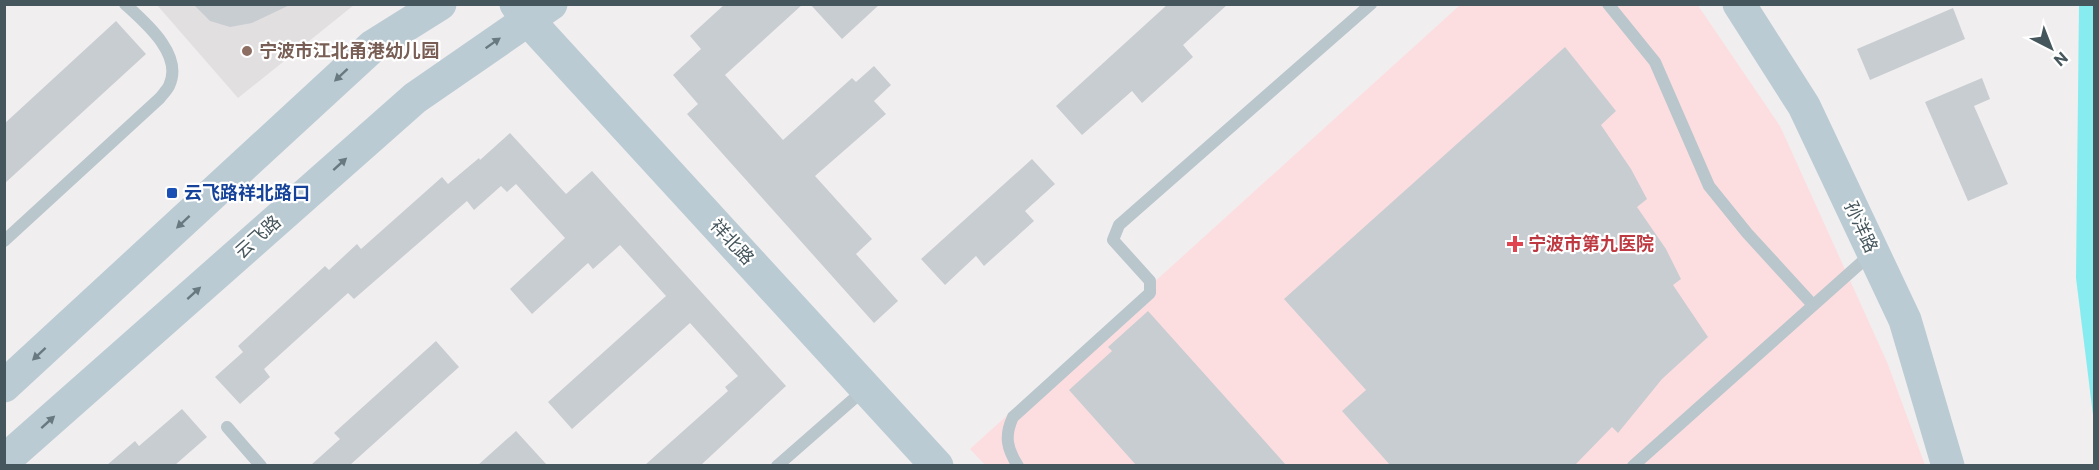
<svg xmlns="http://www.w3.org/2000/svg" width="2099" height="470" viewBox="0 0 2099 470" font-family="Commissioner,'Noto Sans SC',sans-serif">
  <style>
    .education { fill: #e2dfe1 }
    .medical { fill: #fcdee0 }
    .water { fill: #86ecef }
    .building { fill: #c8cdd1 }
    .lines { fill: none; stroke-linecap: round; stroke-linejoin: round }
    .lane { stroke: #b9c6cc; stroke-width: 12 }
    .secondary { stroke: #bbcbd3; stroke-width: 33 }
    .oneway { fill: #697980 }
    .education-dot { fill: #8d6e63; stroke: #fff; stroke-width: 2 }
    .transit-dot { fill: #1a4fb4; stroke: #fff; stroke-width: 2 }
    .health-dot { fill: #e0444e; stroke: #fff; stroke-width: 2 }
    .labels { text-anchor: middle; stroke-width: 4.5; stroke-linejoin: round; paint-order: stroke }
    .education-label { font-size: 18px; font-weight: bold; fill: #785e54; stroke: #fff; text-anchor: start }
    .transit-label { font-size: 18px; font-weight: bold; fill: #164399; stroke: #fff; text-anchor: start }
    .street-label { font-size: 18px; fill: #46565d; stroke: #fff }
    .health-label { font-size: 18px; font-weight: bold; fill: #be3a42; stroke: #fff; text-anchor: start }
  </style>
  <rect width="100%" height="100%" fill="#f1eeef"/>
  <!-- education -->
  <polygon class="education" points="157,5 354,5 238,98"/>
  <!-- medical -->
  <polygon class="medical" points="1697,4 1780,126 1887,362 1925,465 986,466 970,449 1460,5"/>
  <!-- water -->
  <polygon class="water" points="2079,5 2094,5 2094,423 2076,278"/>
  <!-- building -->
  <g class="building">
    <polygon points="193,4 292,4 252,23 230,27 210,21"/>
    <polygon points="725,4 803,4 725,75 783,140 852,78 856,82 874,66 891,85 874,101 886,114 815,176 872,239 856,254 898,301 874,323 687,114 698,104 673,75 701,49 690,36"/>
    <polygon points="810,4 880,4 842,39"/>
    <polygon points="1168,4 1228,4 1183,45 1193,57 1142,103 1132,91 1082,135 1056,106"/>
    <polygon points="1953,8 1965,39 1870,80 1857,49"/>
    <polygon points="116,21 146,54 4,184 4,124"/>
    <polygon points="1565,47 1616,111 1601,125 1631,169 1647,199 1637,207 1666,249 1681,279 1673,285 1708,337 1662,379 1618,433 1612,427 1575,465 1390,465 1342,411 1366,390 1284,299"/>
    <polygon points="1982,78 1990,99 1974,106 2008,184 1968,201 1925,102"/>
    <polygon points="510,133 566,194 592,171 786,386 701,465 645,465 728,391 725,387 738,376 690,323 572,429 548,402 666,296 620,245 593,269 588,263 532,314 510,289 565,238 516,184 507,192 501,186 474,210 467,201 354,299 348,293 264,369 270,377 240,404 215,377 243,352 238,346 325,266 329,270 357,244 361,249 442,177 448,184 479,158 480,160"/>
    <polygon points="1032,159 1055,184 1025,211 1034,221 984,266 976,256 945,285 921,259"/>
    <polygon points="1148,311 1253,428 1286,465 1136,465 1069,390 1112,351 1108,347"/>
    <polygon points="436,341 459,367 350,465 311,465 340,439 334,433"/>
    <polygon points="182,409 207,437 175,465 107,465 135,441 139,446"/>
    <polygon points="516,431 547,465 478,465"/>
  </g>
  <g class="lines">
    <!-- lane -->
    <g class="lane">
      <polyline points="1608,4 1655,62 1709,186 1747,233 1813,305"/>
      <path d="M4 241 160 98C163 94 167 90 169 86 184 55 146 23 125 4"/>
      <polyline points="227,427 261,466"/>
      <polyline points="777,466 865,389"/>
      <path d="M1018 466C1007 449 1004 436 1013 417L1150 293V281L1113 240 1119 225 1371 4"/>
      <polyline points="1633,466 1872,253"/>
    </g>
    <!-- secondary -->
    <g class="secondary">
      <polyline points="516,4 527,19 937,466"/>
      <polyline points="1739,4 1804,106 1905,320 1948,466"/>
      <polyline points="4,386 373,46 440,4"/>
      <polyline points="4,461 415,98 551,4"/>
    </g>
  </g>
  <!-- one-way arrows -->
  <defs><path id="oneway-solid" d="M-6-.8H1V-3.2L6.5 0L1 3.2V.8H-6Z" transform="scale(1.5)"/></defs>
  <g class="oneway">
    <use href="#oneway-solid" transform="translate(493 43) rotate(-35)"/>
    <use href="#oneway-solid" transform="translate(341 75) rotate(137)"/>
    <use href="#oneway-solid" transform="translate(340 164) rotate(-42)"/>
    <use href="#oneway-solid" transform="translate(183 222) rotate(137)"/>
    <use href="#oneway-solid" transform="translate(194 293) rotate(-42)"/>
    <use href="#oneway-solid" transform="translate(39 354) rotate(137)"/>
    <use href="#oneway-solid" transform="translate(48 422) rotate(-42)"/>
  </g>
  <!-- markers -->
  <circle class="education-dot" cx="247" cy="51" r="6"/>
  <rect class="transit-dot" x="166" y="187" width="12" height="12" rx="3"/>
  <path class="health-dot" d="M1512 235h6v6h6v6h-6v6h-6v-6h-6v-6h6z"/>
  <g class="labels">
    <!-- education labels -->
    <g class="education-label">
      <text x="259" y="57">宁波市江北甬港幼儿园</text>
    </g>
    <!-- transit labels -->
    <g class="transit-label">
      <text x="184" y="199">云飞路祥北路口</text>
    </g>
    <!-- street labels -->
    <g class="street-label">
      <text transform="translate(1861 227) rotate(65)" y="6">孙洋路</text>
      <text transform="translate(258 237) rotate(-42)" y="6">云飞路</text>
      <text transform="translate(732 242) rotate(47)" y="6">祥北路</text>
    </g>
    <!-- health labels -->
    <g class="health-label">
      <text x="1528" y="250">宁波市第九医院</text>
    </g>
  </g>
  <!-- border -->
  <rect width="2099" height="470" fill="none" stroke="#46565d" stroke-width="12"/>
  <!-- north arrow -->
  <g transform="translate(2051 48) rotate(138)" stroke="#ffffff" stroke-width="4.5" paint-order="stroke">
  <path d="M0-4.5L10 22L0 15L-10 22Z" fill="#46565d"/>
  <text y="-9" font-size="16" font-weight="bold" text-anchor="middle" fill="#46565d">N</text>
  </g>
</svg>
